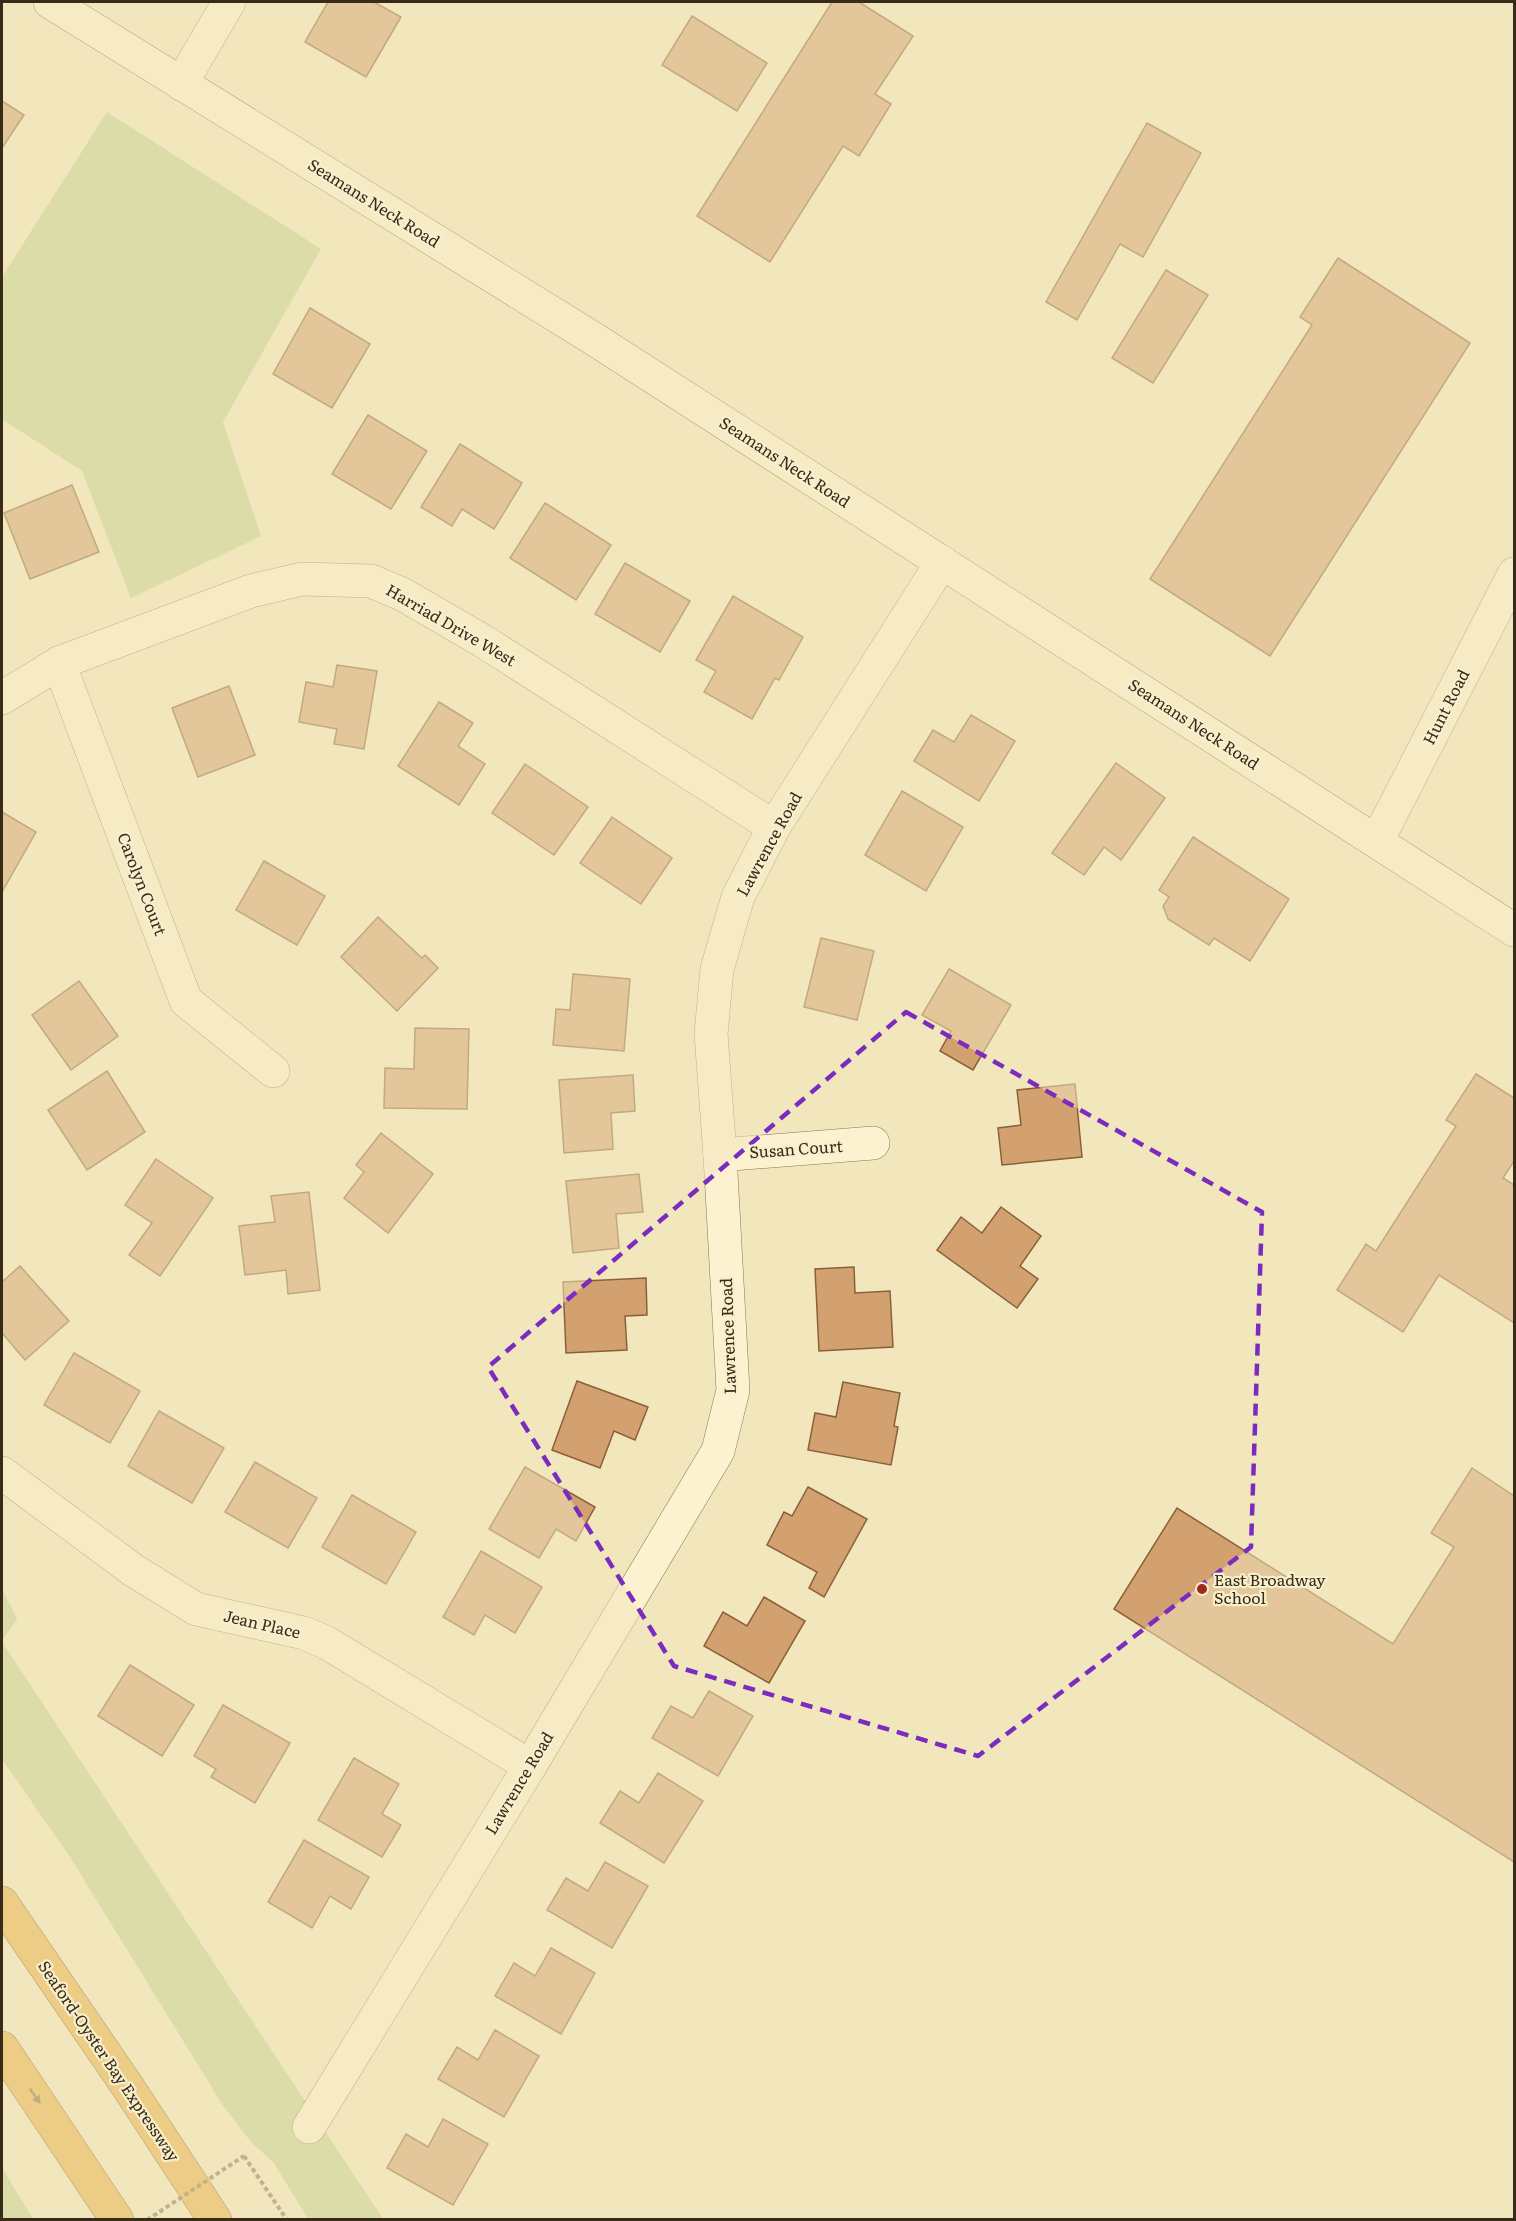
<svg xmlns="http://www.w3.org/2000/svg" width="1516" height="2221" viewBox="0 0 1516 2221" font-family="Literata,serif">
  <style>
    .green { fill: #c3d090 }
    .building { fill: #d3a16f; stroke: #8b6038; stroke-width: 1.5 }
    .lines { fill: none; stroke-linecap: round; stroke-linejoin: round }
    .minor-casing { stroke: #8a7554; stroke-width: 34 }
    .secondary-casing { stroke: #6c5638; stroke-width: 34 }
    .motorway-casing { stroke: #574329; stroke-width: 34 }
    .path { stroke: #8a7554; stroke-width: 4; stroke-dasharray: 4.5 3; stroke-linecap: butt }
    .minor { stroke: #fcf2d0; stroke-width: 33 }
    .secondary { stroke: #fcf2d0; stroke-width: 33 }
    .motorway { stroke: #e9ae44; stroke-width: 33 }
    .path-bridge { stroke: #8a7554; stroke-width: 4; stroke-dasharray: 4.5 3; stroke-linecap: butt }
    .oneway { fill: #88662d }
    .marked { fill: none; stroke: #7b2cbf; stroke-width: 4.5; stroke-dasharray: 12 8; stroke-linejoin: round }
    .poi-dot { fill: #9e291f; stroke: #f8efcd; stroke-width: 2 }
    .labels { text-anchor: middle; stroke-width: 4.5; stroke-linejoin: round; paint-order: stroke }
    .street-label { font-size: 16px; fill: #382b1a; stroke: #f8efcd }
    .poi-label { font-size: 16px; fill: #382b1a; stroke: #f8efcd; text-anchor: start }
  </style>
  <rect width="100%" height="100%" fill="#f1e6bc"/>
  <!-- green -->
  <g class="green">
    <polygon points="107,112 321,249 223,422 261,536 131,598 82,471 2,419 2,277"/>
    <polygon points="2,1589 17,1619 2,1641"/>
    <polygon points="2,1642 383,2219 308,2219 274,2163 251,2142 222,2104 70,1857 2,1759"/>
    <polygon points="2,2168 33,2219 2,2219"/>
  </g>
  <!-- building -->
  <g class="building">
    <polygon points="328,2 374,2 401,17 366,77 305,42"/>
    <polygon points="832,2 859,2 913,36 875,94 891,104 859,156 843,146 770,262 697,216"/>
    <polygon points="692,16 767,63 737,111 662,65"/>
    <polygon points="2,101 24,115 2,148"/>
    <polygon points="1147,123 1201,153 1143,257 1120,244 1077,320 1046,302"/>
    <polygon points="1338,258 1470,343 1270,656 1150,579 1312,325 1300,317"/>
    <polygon points="1166,270 1208,295 1153,383 1112,358"/>
    <polygon points="310,308 370,344 332,408 273,374"/>
    <polygon points="368,415 427,451 391,509 332,474"/>
    <polygon points="460,444 522,483 494,529 462,509 452,526 421,507"/>
    <polygon points="72,485 99,552 30,579 4,513"/>
    <polygon points="545,503 611,545 576,600 510,558"/>
    <polygon points="625,563 690,601 660,652 595,614"/>
    <polygon points="733,596 803,637 779,680 775,678 752,719 704,692 716,671 696,660"/>
    <polygon points="337,665 377,671 364,749 334,744 337,729 299,722 306,682 333,687"/>
    <polygon points="229,686 255,755 198,777 172,708"/>
    <polygon points="439,702 473,723 458,746 485,764 459,805 398,766"/>
    <polygon points="971,715 1015,741 979,801 914,761 933,730 954,742"/>
    <polygon points="1116,763 1165,798 1121,860 1104,847 1084,875 1052,853"/>
    <polygon points="525,764 588,807 554,855 492,813"/>
    <polygon points="902,791 963,827 926,891 865,855"/>
    <polygon points="2,812 36,832 2,892"/>
    <polygon points="612,817 672,858 641,904 580,863"/>
    <polygon points="1193,837 1289,899 1250,961 1214,938 1209,945 1168,919 1163,906 1169,897 1159,890"/>
    <polygon points="264,861 325,896 297,945 236,910"/>
    <polygon points="378,917 422,958 425,955 438,968 397,1011 341,957"/>
    <polygon points="821,938 874,951 857,1020 804,1007"/>
    <polygon points="949,969 1011,1005 973,1070 940,1051 951,1031 922,1015"/>
    <polygon points="573,974 630,979 624,1051 553,1045 556,1009 570,1010"/>
    <polygon points="79,981 118,1036 71,1070 32,1015"/>
    <polygon points="415,1028 469,1029 467,1109 384,1108 385,1068 414,1069"/>
    <polygon points="107,1071 145,1132 87,1170 48,1110"/>
    <polygon points="1476,1074 1514,1098 1514,1161 1503,1178 1514,1185 1514,1323 1439,1275 1403,1332 1337,1290 1366,1244 1376,1251 1456,1126 1446,1120"/>
    <polygon points="633,1075 635,1111 611,1113 613,1149 564,1153 559,1080"/>
    <polygon points="1075,1084 1082,1157 1002,1165 998,1128 1021,1125 1017,1090"/>
    <polygon points="381,1133 433,1174 388,1233 344,1198 364,1172 356,1165"/>
    <polygon points="156,1159 213,1198 160,1276 129,1255 152,1223 125,1205"/>
    <polygon points="639,1174 643,1212 616,1214 619,1248 573,1253 566,1181"/>
    <polygon points="309,1192 320,1290 288,1294 286,1270 245,1275 239,1226 275,1222 271,1196"/>
    <polygon points="1001,1207 1041,1236 1020,1266 1038,1279 1017,1308 937,1250 961,1217 982,1233"/>
    <polygon points="20,1266 69,1321 25,1360 2,1333 2,1282"/>
    <polygon points="854,1267 855,1293 890,1291 893,1347 819,1351 815,1269"/>
    <polygon points="646,1278 647,1315 625,1316 627,1350 566,1353 563,1282"/>
    <polygon points="74,1353 140,1391 110,1443 44,1405"/>
    <polygon points="577,1381 648,1407 635,1440 614,1431 600,1468 552,1450"/>
    <polygon points="843,1382 900,1393 894,1426 898,1427 891,1465 808,1450 815,1413 836,1417"/>
    <polygon points="159,1411 224,1448 192,1503 128,1466"/>
    <polygon points="255,1462 317,1498 288,1548 225,1512"/>
    <polygon points="525,1467 595,1507 576,1541 556,1529 539,1558 489,1529"/>
    <polygon points="1472,1468 1514,1496 1514,1862 1114,1609 1177,1508 1393,1644 1454,1547 1431,1533"/>
    <polygon points="808,1487 867,1519 824,1597 809,1588 817,1572 767,1545 784,1512 792,1516"/>
    <polygon points="352,1495 416,1532 386,1584 322,1547"/>
    <polygon points="481,1551 542,1587 515,1633 485,1615 474,1635 443,1617"/>
    <polygon points="764,1597 805,1621 769,1683 704,1646 723,1612 747,1626"/>
    <polygon points="130,1665 194,1705 162,1756 98,1716"/>
    <polygon points="709,1691 753,1716 718,1776 652,1738 671,1706 693,1718"/>
    <polygon points="223,1705 290,1743 255,1803 211,1777 216,1769 194,1756"/>
    <polygon points="354,1758 399,1784 382,1814 401,1825 382,1857 318,1820"/>
    <polygon points="658,1773 703,1801 664,1863 600,1823 620,1791 639,1803"/>
    <polygon points="304,1840 369,1877 351,1909 330,1896 312,1928 268,1902"/>
    <polygon points="605,1862 648,1886 612,1948 547,1910 566,1878 588,1891"/>
    <polygon points="551,1948 595,1973 561,2034 495,1996 514,1963 535,1976"/>
    <polygon points="495,2030 539,2056 504,2117 438,2079 457,2047 478,2060"/>
    <polygon points="443,2119 488,2144 453,2205 387,2168 406,2134 428,2147"/>
  </g>
  <g class="lines">
    <!-- minor casing -->
    <g class="minor-casing">
      <g id="minor">
        <polyline points="181,84 229,2"/>
        <polyline points="59,663 186,1001 273,1071"/>
        <polyline points="2,698 59,663 251,591 302,579 371,581 402,594 483,641 774,827"/>
        <polyline points="1377,841 1514,574"/>
        <polyline points="720,1155 873,1143"/>
        <polyline points="2,1473 133,1570 196,1609 304,1633 327,1643 530,1766"/>
        <polyline points="309,2127 530,1766 718,1451 733,1390 720,1155 711,1034 717,969 738,897 774,827 942,562"/>
      </g>
    </g>
    <!-- secondary casing -->
    <g class="secondary-casing">
      <polyline id="secondary" points="50,2 594,339 1514,930"/>
    </g>
    <!-- motorway casing -->
    <g class="motorway-casing">
      <g id="motorway">
        <polyline points="2,1903 128,2087 215,2220"/>
        <polyline points="2,2048 117,2220"/>
      </g>
    </g>
    <!-- path -->
    <polyline class="path" points="244,2156 287,2220"/>
    <!-- minor -->
    <use href="#minor" class="minor"/>
    <!-- secondary -->
    <use href="#secondary" class="secondary"/>
    <!-- motorway -->
    <use href="#motorway" class="motorway"/>
    <!-- path-bridge -->
    <polyline class="path-bridge" points="147,2220 244,2156"/>
  </g>
  <!-- one-way arrows -->
  <defs><path id="oneway-solid" d="M-6-.8H1V-3.2L6.5 0L1 3.2V.8H-6Z" transform="scale(1.5)"/></defs>
  <use class="oneway" href="#oneway-solid" transform="translate(35 2096) rotate(55)"/>
  <!-- marked area -->
  <path d="M0 0H1516V2221H0ZM906 1012 1262 1212 1251 1547 978 1756 674 1666 488 1367Z" fill="#f1e6bc" fill-opacity=".55" fill-rule="evenodd"/>
  <path class="marked" d="M906 1012 1262 1212 1251 1547 978 1756 674 1666 488 1367Z"/>
  <!-- markers -->
  <circle class="poi-dot" cx="1202" cy="1589" r="6"/>
  <g class="labels">
    <!-- street labels -->
    <g class="street-label">
      <text transform="translate(374 203) rotate(32)" y="6">Seamans Neck Road</text>
      <text transform="translate(785 462) rotate(33)" y="6">Seamans Neck Road</text>
      <text transform="translate(451 625) rotate(30)" y="6">Harriad Drive West</text>
      <text transform="translate(1446 707) rotate(-63)" y="6">Hunt Road</text>
      <text transform="translate(1194 724) rotate(33)" y="6">Seamans Neck Road</text>
      <text transform="translate(769 844) rotate(-61)" y="6">Lawrence Road</text>
      <text transform="translate(142 884) rotate(69)" y="6">Carolyn Court</text>
      <text transform="translate(796 1149) rotate(-4)" y="6">Susan Court</text>
      <text transform="translate(728 1336) rotate(-92)" y="6">Lawrence Road</text>
      <text transform="translate(262 1624) rotate(13)" y="6">Jean Place</text>
      <text transform="translate(519 1783) rotate(-59)" y="6">Lawrence Road</text>
      <text transform="translate(109 2061) rotate(56)" y="6">Seaford-Oyster Bay Expressway</text>
    </g>
    <!-- poi labels -->
    <g class="poi-label">
      <text x="1214" y="1586">East Broadway<tspan x="1214" dy="18">School</tspan></text>
    </g>
  </g>
  <!-- border -->
  <rect width="1516" height="2221" fill="none" stroke="#382b1a" stroke-width="6"/>
</svg>
